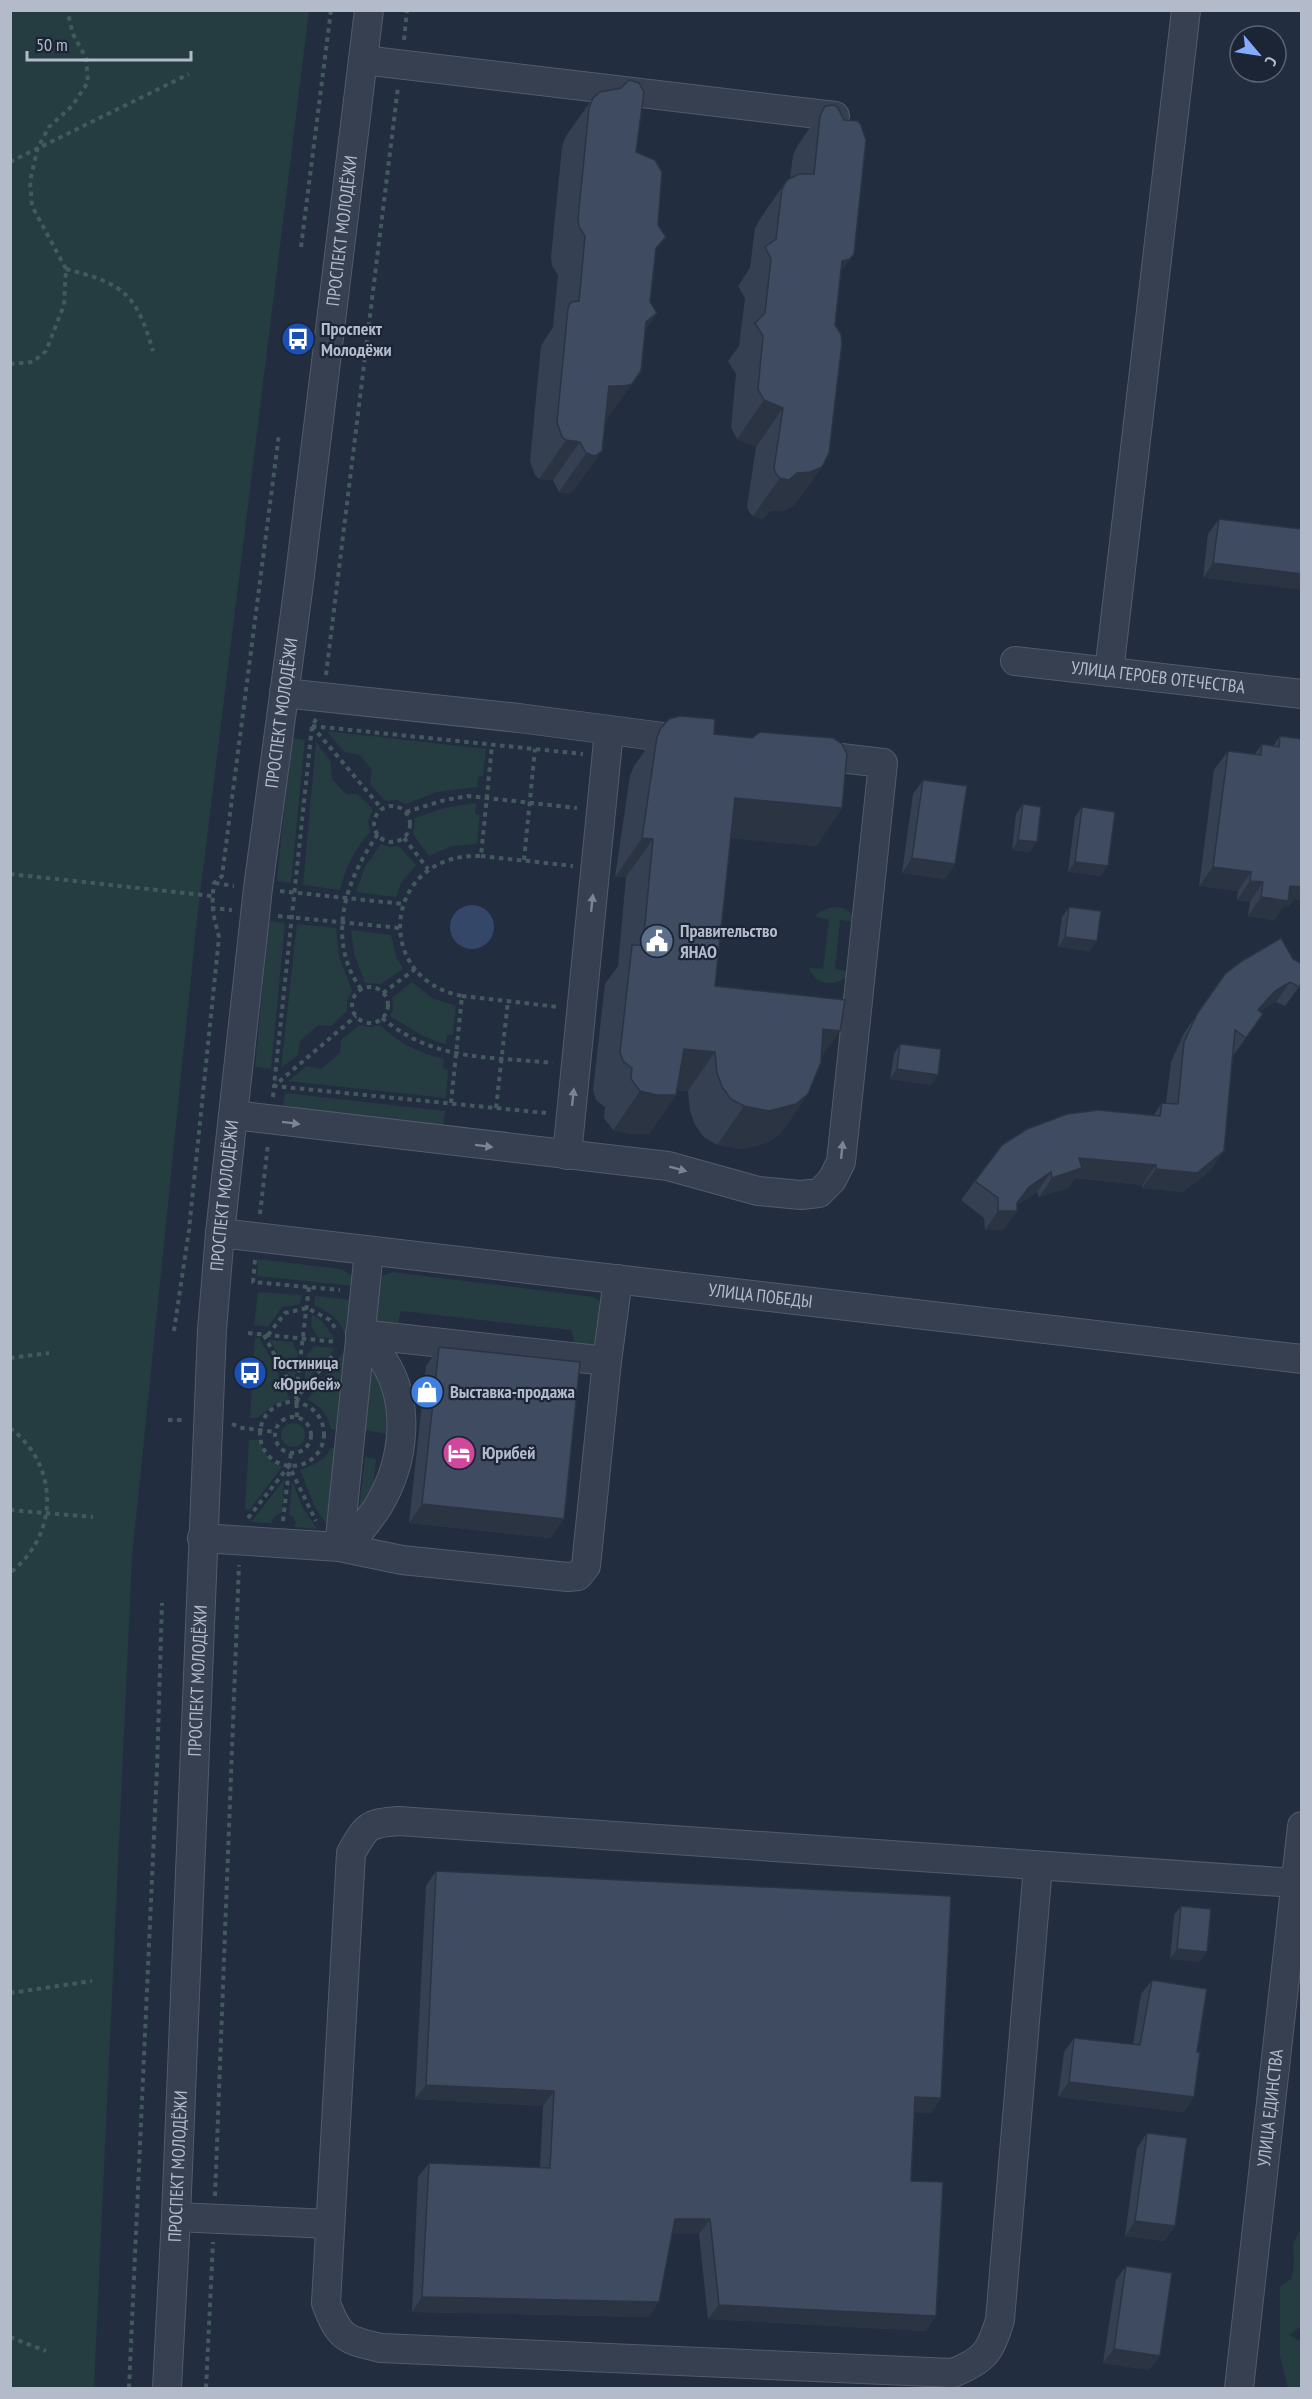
<svg xmlns="http://www.w3.org/2000/svg" width="1312" height="2399" viewBox="0 0 1312 2399" font-family="'PT Sans Narrow',sans-serif">
  <style>
    .green { fill: #253c41 }
    .water { fill: #354768 }
    .lines { fill: none; stroke-linecap: round; stroke-linejoin: round }
    .minor-casing { stroke: #525b6b; stroke-width: 30 }
    .path { stroke: #43595e; stroke-width: 4; stroke-dasharray: 4.5 4.5; stroke-linecap: butt }
    .minor { stroke: #374050; stroke-width: 28 }
    .wall { fill: #354053 }
    .shaded-wall { fill: #2b3443 }
    .building { fill: #3e4b60; stroke: #2b3443; stroke-width: 1.5 }
    .oneway { fill: #7b8494 }
    .labels { text-anchor: middle; stroke-width: 4.5; stroke-linejoin: round; paint-order: stroke }
    .street-label { font-size: 18px; fill: #b3bbcb; stroke: #1c2535 }
    .poi-label { font-size: 18px; font-weight: bold; fill: #b3bbcb; stroke: #1c2535; text-anchor: start }
  </style>
  <rect width="100%" height="100%" fill="#232d40"/>
  <!-- green -->
  <g class="green">
    <polygon points="11,10 309,11 197,919 132,1558 94,2388 10,2388"/>
    <polygon points="327,731 486,749 483,776 478,777 477,787 437,792 406,804 397,800 385,801 370,784 372,770 360,755 344,752"/>
    <polygon points="291,738 305,740 291,883 277,881"/>
    <path d="M316 742 331 762 332 779 346 794H358L373 810 368 821 370 832C355 849 345 868 340 890L303 885Z"/>
    <polygon points="476,803 475,814 480,815 477,844 452,846 429,856 413,834 415,818 444,808"/>
    <polygon points="381,844 390,847 399,846 416,865 401,883 396,897 356,892 365,867"/>
    <path d="M832 907C844 907 852 910 856 922L840 920 835 969 851 972C839 987 817 988 809 968L823 969 829 919 815 917 819 912Z"/>
    <polygon points="269,921 285,923 271,1069 255,1067"/>
    <polygon points="297,924 336,928 339,956 352,991 347,1000 347,1011 331,1026 318,1025 300,1041 298,1055 281,1068"/>
    <polygon points="351,930 391,935 396,956 403,969 381,984 365,983 354,953"/>
    <polygon points="412,982 432,998 456,1006 453,1035 447,1035 446,1045 423,1036 390,1016 393,1010 392,998"/>
    <path d="M359 1025 371 1027 380 1025C397 1042 420 1054 444 1059L443 1069 448 1070 446 1098 288 1081 307 1066 321 1069 340 1053 341 1040Z"/>
    <polygon points="285,1093 445,1111 443,1126 283,1108"/>
    <polygon points="258,1259 341,1269 353,1276 354,1286 257,1276"/>
    <path d="M392 1272 594 1297C615 1308 601 1330 594 1346L575 1345 571 1330 401 1311 398 1323C389 1327 382 1325 375 1320L380 1277Z"/>
    <polygon points="258,1292 302,1295 300,1304 282,1307 268,1327 254,1325"/>
    <path d="M315 1296 352 1300 348 1339H346C342 1320 330 1313 314 1305Z"/>
    <polygon points="312,1314 321,1320 335,1339 318,1337 311,1326"/>
    <polygon points="255,1338 259,1338 272,1360 290,1399 274,1405 257,1418 250,1418"/>
    <polygon points="270,1340 292,1342 298,1353 294,1384"/>
    <polygon points="314,1346 335,1348 304,1384 307,1355"/>
    <path d="M345 1350 339 1430 331 1429C328 1415 321 1405 307 1400Z"/>
    <path d="M373 1359C385 1382 387 1408 386 1434L365 1430Z"/>
    <circle cx="293" cy="1435" r="12"/>
    <polygon points="249,1440 258,1440 270,1461 282,1467 249,1511 245,1509"/>
    <path d="M331 1448 337 1449 328 1527 315 1507 300 1470C313 1465 324 1462 331 1448Z"/>
    <polygon points="365,1457 376,1459 373,1489 357,1525"/>
    <polygon points="284,1480 282,1512 274,1517 271,1523 251,1522"/>
    <polygon points="292,1481 303,1508 317,1529 294,1527 296,1523 293,1517 289,1515"/>
    <polygon points="1301,2229 1301,2326 1289,2335 1301,2342 1301,2388 1288,2388 1280,2356 1280,2287 1292,2278 1294,2263 1293,2243"/>
  </g>
  <!-- water -->
  <circle class="water" cx="472" cy="927" r="22"/>
  <g class="lines">
    <!-- minor casing -->
    <g class="minor-casing">
      <g id="minor">
        <polyline points="363,60 835,116"/>
        <path id="s1" d="M1015 661 1302 694"/>
        <polyline points="1109,672 1186,10"/>
        <polyline points="284,693 519,718 693,741"/>
        <polyline points="233,1115 668,1166 758,1191 801,1195 819,1193 832,1180 841,1162 883,763 807,754"/>
        <polyline points="567,1155 609,731"/>
        <path id="s2" d="M220 1233 1302 1359"/>
        <polyline points="360,1334 607,1361"/>
        <polyline points="202,1538 339,1547 402,1560 568,1577 578,1576 586,1566 607,1361 618,1279"/>
        <polyline points="339,1547 369,1251"/>
        <path d="M339 1547C356 1538 366 1524 377 1508 405 1463 413 1399 379 1354 373 1347 366 1340 360 1334"/>
        <path d="M1038 1866 1000 2320C990 2352 985 2360 953 2373L381 2348C345 2340 339 2338 326 2303L351 1853C366 1826 368 1823 399 1821L1295 1883"/>
        <polyline points="176,2217 330,2224"/>
        <path id="s3" d="M167 2388 176 2217 212 1330 220 1233 258 888 298 591 369 10"/>
        <path id="s4" d="M1239 2388 1302 1826"/>
      </g>
    </g>
    <!-- path -->
    <g class="path">
      <polyline points="404,40 407,10"/>
      <polyline points="10,162 189,74"/>
      <polyline points="301,247 331,10"/>
      <path d="M66 269C124 284 136 293 153 351"/>
      <polyline points="10,364 33,362 46,351 64,305 66,269 32,206 30,181 38,147 49,127 72,106 88,82 86,58 73,34 67,10"/>
      <polyline points="326,675 398,87"/>
      <polyline points="316,719 312,726 274,1086 546,1113"/>
      <polyline points="312,726 583,754"/>
      <polyline points="312,726 382,809"/>
      <circle cx="392" cy="824" r="18"/>
      <polyline points="406,812 445,800 468,796 577,808"/>
      <polyline points="404,838 428,869"/>
      <polyline points="481,856 573,866"/>
      <polyline points="524,860 535,749"/>
      <polyline points="10,874 212,896"/>
      <polyline points="215,883 234,886"/>
      <polyline points="280,891 403,904"/>
      <polyline points="211,908 232,910"/>
      <polyline points="278,916 400,928"/>
      <circle cx="370" cy="1005" r="18"/>
      <path d="M361 989C325 939 346 879 378 834"/>
      <polyline points="383,993 415,969"/>
      <polyline points="462,996 559,1007"/>
      <path d="M382 1018C435 1062 488 1056 553 1063"/>
      <polyline points="273,1097 274,1086 356,1016"/>
      <path d="M451 1103 462 996C370 978 384 852 481 856L492 745"/>
      <polyline points="496,1108 508,1001"/>
      <polyline points="260,1214 268,1144"/>
      <polyline points="255,1260 253,1282 340,1290"/>
      <path d="M174 1331 189 1230 219 937C213 914 211 908 214 883L222 876 279 434"/>
      <polyline points="248,1333 337,1342"/>
      <polyline points="264,1335 296,1395"/>
      <polyline points="268,1335 285,1313 307,1308 330,1320 337,1331"/>
      <polyline points="10,1358 49,1353"/>
      <polyline points="297,1402 299,1395 332,1356"/>
      <circle cx="292" cy="1434" r="32"/>
      <polyline points="297,1417 296,1395 309,1286"/>
      <circle cx="293" cy="1435" r="18"/>
      <polyline points="168,1420 186,1420"/>
      <polyline points="232,1424 242,1428 276,1432"/>
      <path d="M10 1428C60 1466 59 1535 10 1573"/>
      <polyline points="10,1510 93,1517"/>
      <polyline points="248,1518 289,1466 316,1521"/>
      <polyline points="283,1521 291,1452"/>
      <polyline points="10,1993 92,1981"/>
      <polyline points="215,2196 239,1565"/>
      <polyline points="10,2337 46,2351"/>
      <polyline points="129,2388 157,1768 162,1603"/>
      <polyline points="206,2388 213,2242"/>
    </g>
    <!-- minor -->
    <use href="#minor" class="minor"/>
  </g>
  <!-- wall -->
  <g class="wall">
    <polygon points="593,98 636,152 656,251 650,302 657,313 645,330 575,489 568,494 559,492 553,480 539,479 535,475 530,461 541,346 544,341 553,327 558,275 552,266 551,257 562,147 566,136"/>
    <polygon points="825,106 841,273 795,505 783,511 770,511 762,519 753,516 749,512 747,507 756,447 737,439 731,427 736,374 728,361 739,346 745,298 738,286 750,268 755,228 760,219 787,180 790,179 793,155 798,145"/>
    <polygon points="1219,519 1302,529 1203,578 1208,534"/>
    <polygon points="661,728 714,734 842,808 816,846 731,838 715,986 821,1058 808,1094 781,1133 769,1142 743,1149 717,1145 704,1137 695,1125 690,1111 688,1091 677,1090 676,1095 649,1134 630,1134 613,1130 604,1118 605,1107 596,1100 593,1090 605,984 618,966 626,877 615,877 630,776 634,766"/>
    <polygon points="1280,736 1302,739 1302,900 1294,899 1288,907 1284,906 1274,920 1248,916 1250,902 1237,900 1238,891 1199,886 1214,770 1228,751 1255,754 1262,744 1273,746"/>
    <polygon points="923,780 955,864 945,879 902,873 913,794"/>
    <polygon points="1023,804 1030,852 1012,850 1016,814"/>
    <polygon points="1082,807 1101,876 1068,872 1075,817"/>
    <polygon points="1069,907 1090,951 1058,947 1062,917"/>
    <polygon points="1281,938 1299,987 1285,1006 1276,1002 1262,1010 1260,1012 1263,1014 1233,1056 1211,1170 1183,1192 1142,1188 1142,1185 1075,1178 1069,1187 1039,1197 1037,1192 1017,1205 1017,1211 1003,1230 985,1230 984,1218 961,1200 975,1181 1153,1116 1162,1103 1166,1103 1171,1062 1184,1033 1225,974"/>
    <polygon points="900,1044 931,1085 890,1079 894,1054"/>
    <polygon points="439,1347 564,1519 550,1538 409,1523 426,1366"/>
    <polygon points="436,1871 941,2098 931,2113 914,2112 911,2181 926,2331 708,2319 699,2234 672,2234 649,2317 412,2312 418,2177 429,2163 540,2168 543,2106 415,2099 426,1886"/>
    <polygon points="1181,1906 1200,1962 1170,1959 1174,1915"/>
    <polygon points="1152,1980 1184,2112 1058,2097 1064,2052 1074,2038 1133,2044 1141,1994"/>
    <polygon points="1147,2133 1175,2226 1164,2241 1125,2236 1137,2148"/>
    <polygon points="1126,2266 1160,2356 1149,2370 1103,2363 1116,2280"/>
  </g>
  <!-- shaded-wall -->
  <g class="shaded-wall">
    <polygon points="850,259 823,298 842,261"/>
    <polygon points="657,313 630,352 646,322"/>
    <polygon points="641,371 605,422 609,386"/>
    <polygon points="764,400 783,408 756,447 737,439"/>
    <polygon points="566,440 580,442 553,480 539,479"/>
    <polygon points="602,451 575,489 568,494 559,492 586,453"/>
    <polygon points="822,467 795,505 783,511 770,511 762,519 753,516 780,478"/>
    <polygon points="1213,563 1302,574 1302,590 1203,578"/>
    <polygon points="735,798 842,808 816,846 708,836"/>
    <polygon points="642,838 653,839 626,877 615,877"/>
    <polygon points="1018,840 1037,842 1030,852 1012,850"/>
    <polygon points="912,858 955,864 945,879 902,873"/>
    <polygon points="1075,862 1108,866 1101,876 1068,872"/>
    <polygon points="1213,867 1251,872 1238,891 1199,886"/>
    <polygon points="1302,880 1302,900 1294,899 1288,907 1284,906 1274,920 1248,916 1261,897"/>
    <polygon points="1250,881 1263,882 1250,902 1237,900"/>
    <polygon points="1065,937 1097,941 1090,951 1058,947"/>
    <polygon points="1290,982 1276,1002 1262,1010 1245,1030 1258,1010 1275,991"/>
    <polygon points="823,1029 840,1031 813,1069"/>
    <polygon points="684,1049 715,1052 688,1091 657,1088"/>
    <polygon points="897,1069 938,1075 931,1085 890,1079"/>
    <polygon points="640,1091 676,1095 649,1134 630,1134 613,1130"/>
    <polygon points="808,1094 781,1133 769,1142 743,1149 717,1145 744,1106"/>
    <polygon points="1224,1151 1211,1170 1183,1192 1142,1188 1156,1169"/>
    <polygon points="1079,1158 1156,1165 1142,1185 1075,1178 1069,1187 1039,1197 1052,1178"/>
    <polygon points="1051,1172 1037,1192 1016,1206 1017,1211 1003,1230 985,1230 998,1211 1029,1187"/>
    <polygon points="422,1504 564,1519 550,1538 409,1523"/>
    <polygon points="1177,1949 1207,1952 1200,1962 1170,1959"/>
    <polygon points="1069,2082 1194,2097 1184,2112 1058,2097"/>
    <polygon points="426,2085 554,2091 543,2106 415,2099"/>
    <polygon points="915,2097 941,2098 931,2113 905,2112"/>
    <polygon points="675,2219 710,2219 699,2234 665,2234"/>
    <polygon points="1135,2221 1175,2226 1164,2241 1125,2236"/>
    <polygon points="422,2297 659,2302 649,2317 412,2312"/>
    <polygon points="719,2305 936,2316 926,2331 708,2319"/>
    <polygon points="1114,2349 1160,2356 1149,2370 1103,2363"/>
  </g>
  <!-- building -->
  <g class="building">
    <polygon points="629,80 639,83 644,92 636,152 655,160 662,172 658,225 666,237 656,248 650,302 657,313 646,322 641,371 632,384 624,386 609,386 602,451 595,456 586,453 580,442 566,440 562,437 557,422 568,308 571,302 579,301 585,236 579,227 578,219 589,108 593,98 600,92 621,88"/>
    <polygon points="834,105 838,108 844,120 858,121 861,125 866,140 854,254 850,259 842,261 835,325 841,334 842,343 829,453 822,467 810,472 797,473 789,480 780,478 776,474 774,468 783,408 764,400 758,389 763,336 755,323 765,313 771,259 765,247 776,239 782,189 787,180 799,174 814,174 820,116 825,106"/>
    <polygon points="1219,519 1302,529 1302,574 1213,563"/>
    <polygon points="680,716 715,719 714,734 752,738 760,732 833,738 842,744 847,754 842,808 735,798 715,986 845,1000 840,1031 823,1029 821,1062 808,1094 796,1104 769,1111 744,1106 731,1099 722,1087 717,1073 715,1052 684,1049 676,1095 657,1095 640,1091 631,1079 632,1068 623,1061 620,1052 632,945 643,945 653,839 642,838 657,737 661,728 669,719"/>
    <polygon points="1280,736 1302,739 1302,887 1290,886 1288,901 1261,897 1263,882 1250,881 1251,872 1213,867 1228,751 1261,755 1262,744 1279,747"/>
    <polygon points="923,780 967,786 955,864 912,858"/>
    <polygon points="1023,804 1041,807 1037,842 1018,840"/>
    <polygon points="1082,807 1115,812 1108,866 1075,862"/>
    <polygon points="1069,907 1101,911 1097,941 1065,937"/>
    <polygon points="1281,938 1293,959 1302,964 1302,982 1299,987 1290,982 1275,991 1258,1010 1263,1014 1246,1038 1235,1030 1224,1151 1197,1173 1156,1169 1156,1165 1079,1158 1082,1168 1052,1178 1051,1172 1029,1187 1017,1203 1017,1211 998,1211 998,1198 975,1181 1002,1145 1027,1129 1067,1114 1098,1110 1160,1116 1162,1103 1178,1104 1184,1042 1197,1014 1225,974 1242,961"/>
    <polygon points="900,1044 941,1049 938,1075 897,1069"/>
    <polygon points="439,1347 580,1362 564,1519 422,1504"/>
    <polygon points="436,1871 951,1896 941,2098 915,2097 911,2181 943,2182 936,2316 719,2305 710,2219 675,2219 659,2302 422,2297 429,2163 550,2168 554,2091 426,2085"/>
    <polygon points="1181,1906 1211,1909 1207,1952 1177,1949"/>
    <polygon points="1152,1980 1207,1989 1197,2052 1200,2052 1194,2097 1069,2082 1074,2038 1140,2045"/>
    <polygon points="1147,2133 1187,2138 1175,2226 1135,2221"/>
    <polygon points="1126,2266 1172,2273 1160,2356 1114,2349"/>
  </g>
  <!-- one-way arrows -->
  <defs><path id="oneway-solid" d="M-6-.8H1V-3.2L6.5 0L1 3.2V.8H-6Z" transform="scale(1.5)"/></defs>
  <g class="oneway">
    <use href="#oneway-solid" transform="translate(592 903) rotate(-84)"/>
    <use href="#oneway-solid" transform="translate(573 1097) rotate(-84)"/>
    <use href="#oneway-solid" transform="translate(291 1123) rotate(7)"/>
    <use href="#oneway-solid" transform="translate(484 1146) rotate(7)"/>
    <use href="#oneway-solid" transform="translate(842 1150) rotate(-84)"/>
    <use href="#oneway-solid" transform="translate(678 1169) rotate(15)"/>
  </g>
  <!-- icons -->
  <defs>
    <g id="bus-disc" transform="scale(1.725)"><circle r="9.5" fill="#1a4fb4" stroke="#1c2535"/><path d="M-5-6H5V4H4V6H2V4H-2V6H-4V4H-5ZM-3.5-4V0h7V-4ZM-3.5 1.2v1.5H-2V1.2ZM2 1.2v1.5H3.5V1.2Z" fill="#fff"/></g>
    <g id="civic-disc" transform="scale(1.725)"><circle r="9.5" fill="#5c6f8a" stroke="#1c2535"/><path d="M-.6-6.5H3V-4.5H.6V-3L4-1V1h2V6H-6V1h2V-1L-.6-3ZM-1.2 2.5V6h2.4V2.5Z" fill="#fff"/></g>
    <g id="shop-disc" transform="scale(1.725)"><circle r="9.5" fill="#3f7fe0" stroke="#1c2535"/><path d="M-5-2.5h2.3a2.7 3.5 0 0 1 5.4 0H5L5.5 6h-11ZM-1.5-2.5h3a1.5 2.3 0 0 0-3 0Z" fill="#fff"/></g>
    <g id="hotel-disc" transform="scale(1.725)"><circle r="9.5" fill="#d1479c" stroke="#1c2535"/><path d="M-6-4.5h1.5V1H6V5H4.5V3h-9V5H-6ZM-4 0a1.8 1.8 0 1 1 3.6 0ZM.5 0V-2.5h3Q6-2.5 6 0Z" fill="#fff"/></g>
  </defs>
  <g fill-rule="evenodd">
    <use href="#bus-disc" x="298" y="339"/>
    <use href="#civic-disc" x="657" y="941"/>
    <use href="#bus-disc" x="250" y="1373"/>
    <use href="#shop-disc" x="427" y="1392"/>
    <use href="#hotel-disc" x="459" y="1453"/>
  </g>
  <g class="labels">
    <!-- street labels -->
    <g class="street-label">
      <text dy="6" stroke="none"><textPath href="#s3" startOffset="2166">ПРОСПЕКТ МОЛОДЁЖИ</textPath></text>
      <text dy="6" stroke="none"><textPath href="#s1" startOffset="144">УЛИЦА ГЕРОЕВ ОТЕЧЕСТВА</textPath></text>
      <text dy="6" stroke="none"><textPath href="#s3" startOffset="1680">ПРОСПЕКТ МОЛОДЁЖИ</textPath></text>
      <text dy="6" stroke="none"><textPath href="#s3" startOffset="1194">ПРОСПЕКТ МОЛОДЁЖИ</textPath></text>
      <text dy="6" stroke="none"><textPath href="#s2" startOffset="544">УЛИЦА ПОБЕДЫ</textPath></text>
      <text dy="6" stroke="none"><textPath href="#s3" startOffset="708">ПРОСПЕКТ МОЛОДЁЖИ</textPath></text>
      <text dy="6" stroke="none"><textPath href="#s4" startOffset="282">УЛИЦА ЕДИНСТВА</textPath></text>
      <text dy="6" stroke="none"><textPath href="#s3" startOffset="222">ПРОСПЕКТ МОЛОДЁЖИ</textPath></text>
    </g>
    <!-- poi labels -->
    <g class="poi-label">
      <text x="321" y="335">Проспект<tspan x="321" dy="21">Молодёжи</tspan></text>
      <text x="680" y="937">Правительство<tspan x="680" dy="21">ЯНАО</tspan></text>
      <text x="273" y="1369">Гостиница<tspan x="273" dy="21">«Юрибей»</tspan></text>
      <text x="450" y="1398">Выставка-продажа</text>
      <text x="482" y="1459">Юрибей</text>
    </g>
  </g>
  <!-- border -->
  <rect width="1312" height="2399" fill="none" stroke="#b3bbcb" stroke-width="24"/>
  <!-- north arrow -->
  <g transform="translate(1258 54) rotate(119)"><circle r="28" fill="#1c2535" stroke="#586171" stroke-width="1.5"/>
  <path d="M0-4.5L10 22L0 15L-10 22Z" fill="#84abff"/>
  <text y="-9" font-size="16" font-weight="bold" text-anchor="middle" fill="#b3bbcb">С</text>
  </g>
  <!-- scale -->
  <path d="M27 51v9h164v-9" fill="none" stroke="#b3bbcb" stroke-width="3"/>
  <text x="36" y="51" font-size="18" fill="#b3bbcb" stroke="#1c2535" stroke-width="4.5" paint-order="stroke">50 m</text>
</svg>
